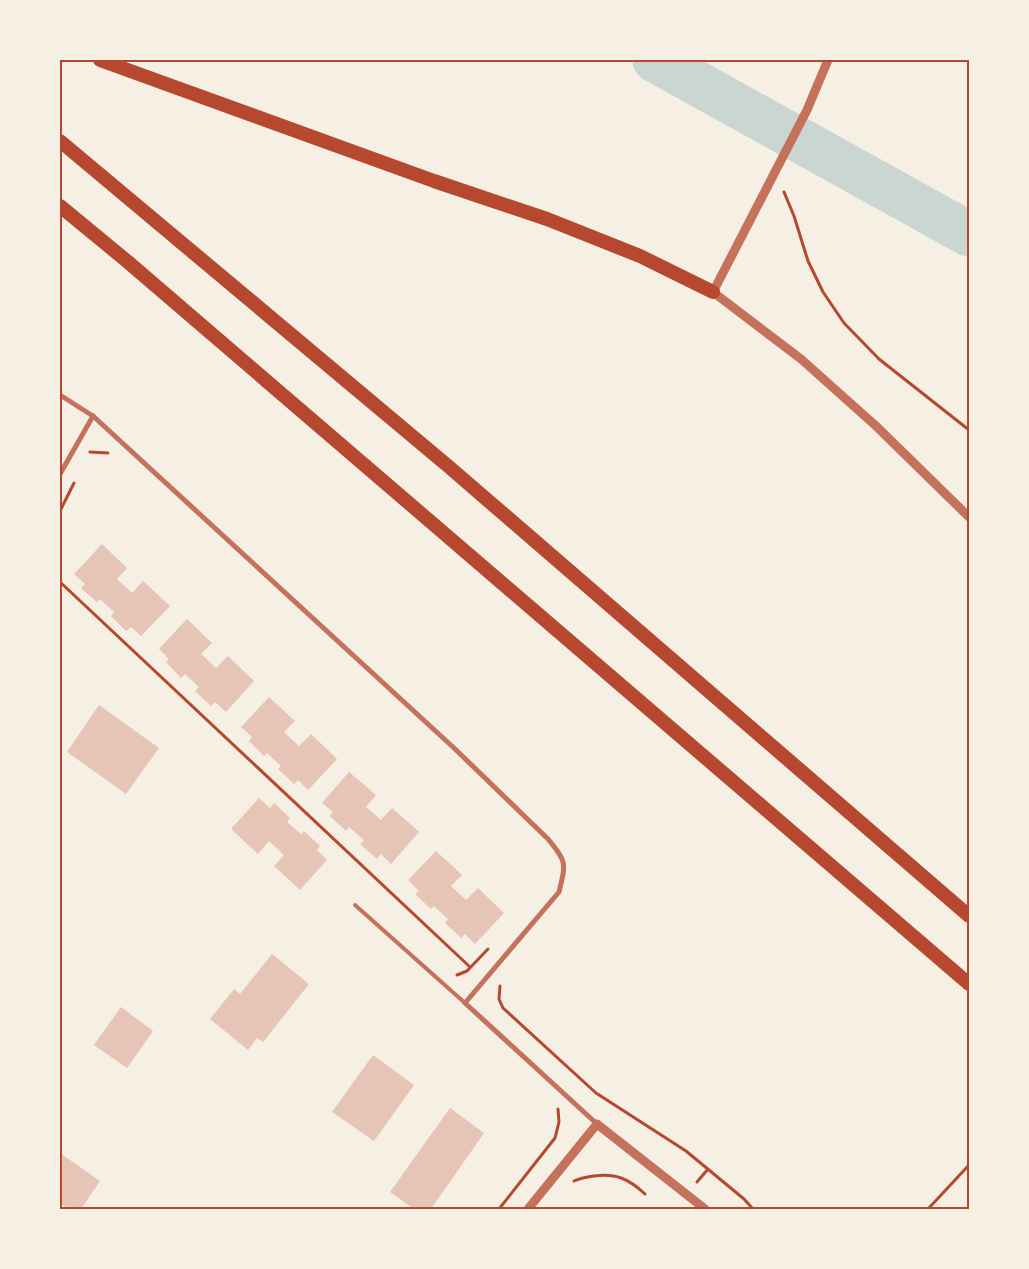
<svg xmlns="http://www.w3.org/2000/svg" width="1029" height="1269" viewBox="0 0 1029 1269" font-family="Lato,sans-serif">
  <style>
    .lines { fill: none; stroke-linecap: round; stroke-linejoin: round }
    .river { stroke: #c9d6d2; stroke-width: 45 }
    .building { fill: #e6c5b7 }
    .path { stroke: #b5482f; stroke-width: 3 }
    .service { stroke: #c5725c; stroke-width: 4 }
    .minor { stroke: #c5725c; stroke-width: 5 }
    .tertiary { stroke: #c5725c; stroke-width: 9 }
    .trunk { stroke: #b5482f; stroke-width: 14 }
    .neatline { fill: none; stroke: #b5482f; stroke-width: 2 }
  </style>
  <rect width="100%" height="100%" fill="#f6efe4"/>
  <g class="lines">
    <!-- river -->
    <polyline class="river" points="655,60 969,234"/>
  </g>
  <!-- building -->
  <g class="building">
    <polygon points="102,544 127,568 117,579 132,593 143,581 170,606 141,636 131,627 126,631 111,616 114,612 100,599 97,602 81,588 85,584 74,574"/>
    <polygon points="187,619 212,643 201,654 216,668 228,656 254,681 226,712 215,702 211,706 195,691 199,687 185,674 181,678 166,662 169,659 159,649"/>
    <polygon points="269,697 295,721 284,732 299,746 311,734 337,759 308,790 298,780 294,784 278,769 281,766 267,753 264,756 249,741 252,737 241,727"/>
    <polygon points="99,705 159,748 126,794 67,752"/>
    <polygon points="349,772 376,795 366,807 381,820 392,808 419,832 391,864 381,854 377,859 360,844 364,840 349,827 346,831 330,816 333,812 322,803"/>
    <polygon points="259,798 270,808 274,803 290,818 287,822 301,834 304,831 320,846 317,850 327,860 300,890 274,866 284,855 269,841 258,854 231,829"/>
    <polygon points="436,851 462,875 451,886 466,900 478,888 504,913 475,944 465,934 461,938 445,923 448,919 434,906 431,909 415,894 419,891 408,880"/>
    <polygon points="272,954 309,984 263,1042 257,1038 248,1050 210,1019 234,989 240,994"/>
    <polygon points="121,1007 153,1031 127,1068 94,1045"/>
    <polygon points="373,1055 414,1085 374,1141 332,1112"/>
    <polygon points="450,1108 484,1133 431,1209 414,1209 390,1192"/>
    <polygon points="60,1153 100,1181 81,1209 68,1209 60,1203"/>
  </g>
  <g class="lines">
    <!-- path -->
    <g class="path">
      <polyline points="784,192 794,216 808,261 823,292 844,323 879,359 969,430"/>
      <polyline points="90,452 108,453"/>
      <polyline points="60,511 74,483"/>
      <polyline points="60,582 470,967"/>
      <polyline points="457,975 467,971 488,949"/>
      <polyline points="500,986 499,999 503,1008 596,1093 686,1151 744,1199 753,1209"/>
      <path d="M574 1181C580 1178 587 1177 594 1176 616 1173 629 1179 645 1194"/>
      <polyline points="697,1182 708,1169"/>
      <polyline points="499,1209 555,1138 559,1122 558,1109"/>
      <polyline points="928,1209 969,1165"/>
    </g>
    <!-- service -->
    <g class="service">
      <polyline points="355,905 465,1003"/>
      <polyline points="218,1209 231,1209"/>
    </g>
    <!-- minor -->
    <g class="minor">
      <path d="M60 395 93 416 454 748 548 839C567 862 566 863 559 892L465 1003 597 1124"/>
      <polyline points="60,474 93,416"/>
    </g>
    <!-- tertiary -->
    <g class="tertiary">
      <polyline points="828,60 807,110 713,292 801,359 876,426 969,517"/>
      <polyline points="528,1209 597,1124 705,1209"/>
    </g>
    <!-- trunk -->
    <g class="trunk">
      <polyline points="100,60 434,181 547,219 640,256 713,292"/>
      <polyline points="60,141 448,466 969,916"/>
      <polyline points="60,206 128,262 969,984"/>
    </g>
  </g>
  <!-- border -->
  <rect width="1029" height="1269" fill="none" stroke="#f6efe4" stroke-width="122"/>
  <rect x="61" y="61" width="907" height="1147" class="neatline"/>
</svg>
